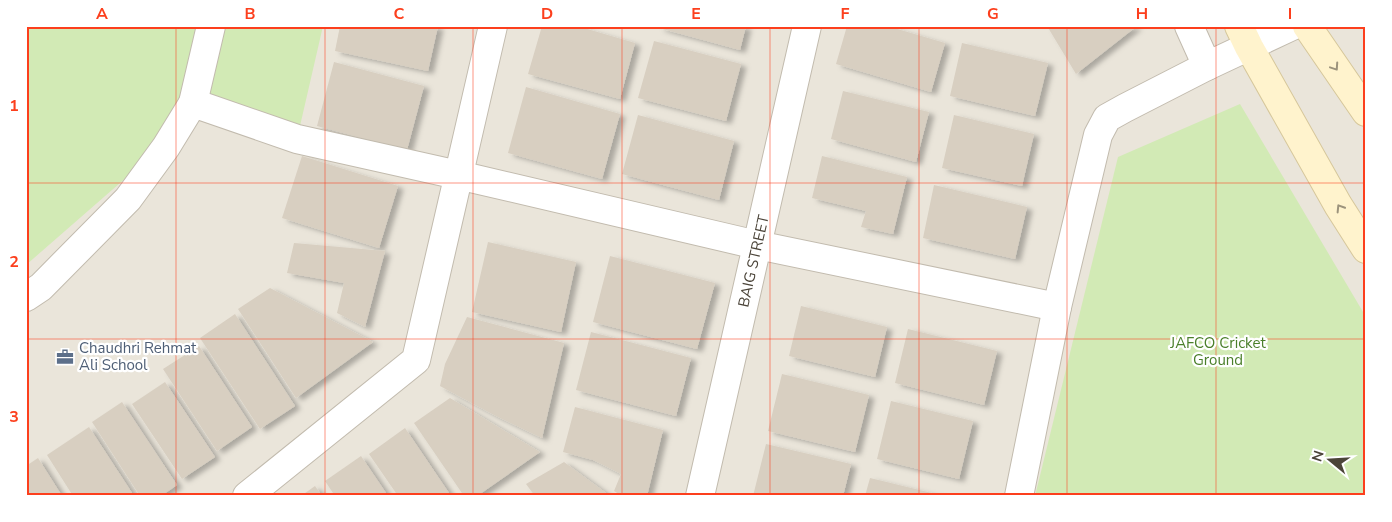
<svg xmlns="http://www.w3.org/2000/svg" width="1392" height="522" viewBox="0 0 1392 522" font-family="'Nunito Sans',sans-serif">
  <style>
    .residential { fill: #eae5da }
    .green { fill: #d2eab5 }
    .building { fill: #d8cfc1; filter: url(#shadow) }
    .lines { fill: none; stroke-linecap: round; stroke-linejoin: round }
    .street-casing { stroke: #c2bbae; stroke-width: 30 }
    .secondary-casing { stroke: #d6c79b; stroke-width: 30 }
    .street { stroke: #fff; stroke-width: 28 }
    .secondary { stroke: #fff3cd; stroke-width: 28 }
    .oneway { stroke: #9c937c }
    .grid { fill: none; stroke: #fc3f1d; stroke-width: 1; stroke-opacity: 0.55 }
    .labels { text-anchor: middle; stroke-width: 4.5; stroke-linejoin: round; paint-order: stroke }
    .street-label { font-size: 15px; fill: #4b4439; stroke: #fff }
    .park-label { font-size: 15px; fill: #4a7f2a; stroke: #fff }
    .service-label { font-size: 15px; fill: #4e5e75; stroke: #fff; text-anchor: start }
    .neatline { fill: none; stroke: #fc3f1d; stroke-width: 2 }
    .grid-label { font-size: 16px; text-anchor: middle; font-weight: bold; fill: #fc3f1d }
  </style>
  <defs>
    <filter id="shadow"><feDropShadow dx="5.5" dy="3" stdDeviation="2.5" flood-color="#0004"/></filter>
  </defs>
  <rect width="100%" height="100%" fill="#f6f3ec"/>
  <!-- residential -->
  <rect class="residential" x="26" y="26" width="1340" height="470"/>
  <!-- green -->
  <g class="green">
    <polygon points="26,26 323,26 297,139 206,108 26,265"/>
    <polygon points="1240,104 1366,317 1366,496 1035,496 1118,157"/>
  </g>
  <!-- building -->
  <g class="building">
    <polygon points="340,26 438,26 428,71 335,51"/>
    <polygon points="542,26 577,26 635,43 620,99 528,74"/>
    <polygon points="659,26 746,26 740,50 659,28"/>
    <polygon points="847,26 887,26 945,43 931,92 836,64"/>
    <polygon points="1047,26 1137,26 1076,74"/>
    <polygon points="654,41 741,64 726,121 638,98"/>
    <polygon points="962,43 1048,63 1035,116 950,96"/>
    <polygon points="334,62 424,86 407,150 317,126"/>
    <polygon points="526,87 620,114 602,179 508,153"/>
    <polygon points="843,91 929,112 916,162 831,139"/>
    <polygon points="638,115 734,141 719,200 622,174"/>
    <polygon points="954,115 1034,134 1022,186 942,168"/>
    <polygon points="302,156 398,186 379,248 282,218"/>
    <polygon points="822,156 907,177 893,234 861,227 866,211 812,198"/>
    <polygon points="934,185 1027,207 1015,259 923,238"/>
    <polygon points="488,242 576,262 561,332 472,312"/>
    <polygon points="294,243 385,251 365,327 337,313 344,283 287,273"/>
    <polygon points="610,256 715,283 697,349 593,322"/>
    <polygon points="270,288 373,342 296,398 238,309"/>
    <polygon points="801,306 887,327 875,377 789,356"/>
    <polygon points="235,314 295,406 260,429 200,338"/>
    <polygon points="467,317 564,343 542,438 496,416 440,386 445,364"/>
    <polygon points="908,329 997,351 984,405 895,383"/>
    <polygon points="591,332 691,358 676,416 576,390"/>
    <polygon points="199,346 252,427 217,451 163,369"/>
    <polygon points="782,374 869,395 855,452 768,431"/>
    <polygon points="165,382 215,457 182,479 132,404"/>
    <polygon points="450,398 540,452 477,496 464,496 414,423"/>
    <polygon points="891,401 973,421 959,479 877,459"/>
    <polygon points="122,402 177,485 161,496 140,496 92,422"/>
    <polygon points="575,407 663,430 647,496 622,496 614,491 621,474 593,460 563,452"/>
    <polygon points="89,427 134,496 73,496 47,455"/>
    <polygon points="405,428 451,496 398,496 369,454"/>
    <polygon points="766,444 851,464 843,496 753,496"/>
    <polygon points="361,456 388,496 335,496 325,481"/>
    <polygon points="38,458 62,496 26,496 26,466"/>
    <polygon points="564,462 602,490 610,496 535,496 526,484"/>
    <polygon points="870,478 940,495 940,496 865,496"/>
    <polygon points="315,486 322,496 301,496"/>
  </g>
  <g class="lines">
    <!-- street casing -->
    <g class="street-casing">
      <g id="street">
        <polyline points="1189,26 1207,66"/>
        <polyline points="193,103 211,26"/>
        <polyline points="26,297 41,287 128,199 166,147 193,103 297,139 458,175 757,245 1057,307"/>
        <polyline points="247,496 416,360 493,26"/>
        <path id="s1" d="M700 496 807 26"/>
        <polyline points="1019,496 1057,307 1098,135 1107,118 1125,108 1207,66 1292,26"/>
      </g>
    </g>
    <!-- secondary casing -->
    <g class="secondary-casing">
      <g id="secondary">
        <polyline points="1239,26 1249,47 1338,205 1366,249"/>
        <polyline points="1307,26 1366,112"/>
      </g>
    </g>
    <!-- street -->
    <use href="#street" class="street"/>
    <!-- secondary -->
    <use href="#secondary" class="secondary"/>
  </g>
  <!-- one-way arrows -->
  <defs><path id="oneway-chevron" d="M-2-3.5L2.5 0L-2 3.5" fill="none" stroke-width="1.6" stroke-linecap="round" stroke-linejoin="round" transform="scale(1.25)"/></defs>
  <g class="oneway">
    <use href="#oneway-chevron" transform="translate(1335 67) rotate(56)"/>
    <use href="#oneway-chevron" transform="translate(1340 208) rotate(-122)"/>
  </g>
  <!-- grid -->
  <path class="grid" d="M176 26V496M325 26V496M473 26V496M622 26V496M770 26V496M919 26V496M1067 26V496M1216 26V496M26 183H1366M26 339H1366"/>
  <!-- icons -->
  <defs>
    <g id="office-bare" transform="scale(1.35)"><path d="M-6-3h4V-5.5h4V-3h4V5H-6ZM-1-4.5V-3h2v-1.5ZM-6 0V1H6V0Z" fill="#5c6f8a" stroke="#fff" stroke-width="2.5" paint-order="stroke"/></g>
  </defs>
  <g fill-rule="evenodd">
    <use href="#office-bare" x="65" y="357"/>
  </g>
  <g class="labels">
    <!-- street labels -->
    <g class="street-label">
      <text dy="5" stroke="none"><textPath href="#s1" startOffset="241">BAIG STREET</textPath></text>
    </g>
    <!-- park labels -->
    <g class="park-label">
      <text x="1218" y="348">JAFCO Cricket<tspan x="1218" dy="17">Ground</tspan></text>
    </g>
    <!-- service labels -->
    <g class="service-label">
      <text x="79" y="353">Chaudhri Rehmat<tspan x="79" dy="17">Ali School</tspan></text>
    </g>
  </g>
  <!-- border -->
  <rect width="1392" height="522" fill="none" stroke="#ffffff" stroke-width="55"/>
  <!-- north arrow -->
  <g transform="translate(1330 460) rotate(288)" stroke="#ffffff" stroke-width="4" paint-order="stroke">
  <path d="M0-4L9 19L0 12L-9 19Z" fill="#4b4439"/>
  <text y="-8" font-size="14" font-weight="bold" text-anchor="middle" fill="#4b4439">N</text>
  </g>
  <rect x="28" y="28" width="1336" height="466" class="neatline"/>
  <g class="grid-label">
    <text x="102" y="19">A</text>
    <text x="250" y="19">B</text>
    <text x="399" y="19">C</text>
    <text x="547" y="19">D</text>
    <text x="696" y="19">E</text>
    <text x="845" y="19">F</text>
    <text x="993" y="19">G</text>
    <text x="1142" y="19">H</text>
    <text x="1290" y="19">I</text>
    <text x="14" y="111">1</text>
    <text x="14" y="267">2</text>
    <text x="14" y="422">3</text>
  </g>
</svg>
